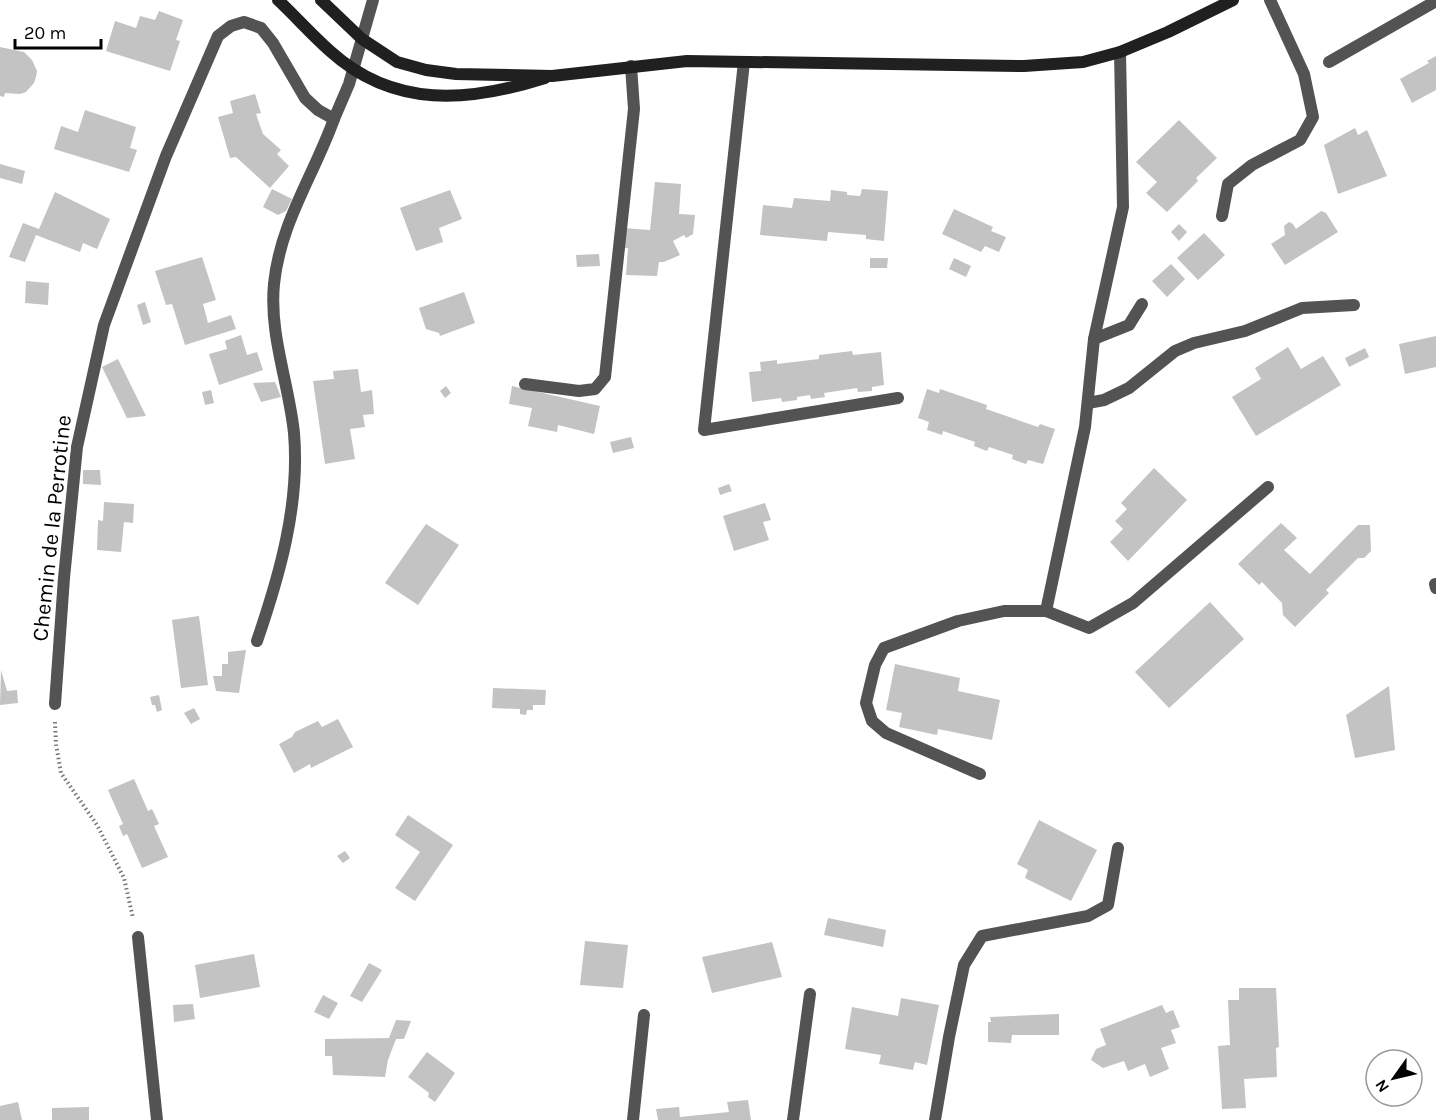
<svg xmlns="http://www.w3.org/2000/svg" width="1436" height="1120" viewBox="0 0 1436 1120" font-family="Karla,sans-serif">
  <style>
    .building { fill: #c3c3c3 }
    .lines { fill: none; stroke-linecap: round; stroke-linejoin: round }
    .path { stroke: #757575; stroke-width: 4; stroke-dasharray: 1.5 3; stroke-linecap: butt }
    .lane { stroke: #535353; stroke-width: 12 }
    .street { stroke: #535353; stroke-width: 12 }
    .secondary { stroke: #202020; stroke-width: 12 }
    .labels { text-anchor: middle; stroke-width: 6; stroke-linejoin: round; paint-order: stroke }
    .street-label { font-size: 22px; fill: #000; stroke: #fff }
  </style>
  <rect width="100%" height="100%" fill="#fff"/>
  <!-- building -->
  <g class="building">
    <polygon points="159,11 183,20 176,40 180,41 170,71 106,51 115,21 136,28 140,16 155,20"/>
    <polygon points="0,47 24,52 32,60 37,71 36,77 34,83 26,92 20,94 5,93 4,97 0,96"/>
    <polygon points="1436,56 1436,90 1412,103 1400,79 1429,63 1427,61"/>
    <polygon points="255,94 261,113 256,114 263,134 281,150 277,154 289,166 270,188 236,157 230,158 218,117 233,113 230,101"/>
    <polygon points="85,110 136,127 130,148 137,150 129,172 54,149 61,126 78,132"/>
    <polygon points="1179,120 1217,158 1196,178 1198,181 1167,212 1146,193 1157,182 1136,162"/>
    <polygon points="1355,128 1358,135 1367,130 1387,176 1338,194 1324,145"/>
    <polygon points="0,164 25,171 22,184 0,178"/>
    <polygon points="655,182 681,184 679,214 695,215 693,234 686,238 684,235 673,241 680,255 664,262 659,262 657,276 626,275 628,248 621,248 623,228 650,230"/>
    <polygon points="272,189 292,199 286,211 278,215 263,207"/>
    <polygon points="862,189 888,191 884,241 866,239 866,235 828,232 827,241 760,235 763,205 792,208 794,198 830,201 831,190 847,192 847,195 860,196"/>
    <polygon points="450,190 462,219 439,228 443,242 416,251 400,208"/>
    <polygon points="55,192 110,219 97,249 83,243 80,252 36,235 25,262 9,257 23,223 39,229"/>
    <polygon points="954,209 993,227 991,231 1006,237 999,252 985,246 981,252 942,234"/>
    <polygon points="1321,211 1326,213 1338,232 1285,265 1271,244 1285,235 1284,226 1289,222 1293,224 1296,229"/>
    <polygon points="1179,224 1187,232 1179,241 1171,232"/>
    <polygon points="1204,233 1225,255 1198,280 1177,258"/>
    <polygon points="599,254 600,266 577,267 576,255"/>
    <polygon points="202,257 216,300 203,304 208,323 231,315 236,329 185,345 172,304 166,305 155,271"/>
    <polygon points="870,258 888,258 887,268 870,268"/>
    <polygon points="954,258 971,266 966,277 949,269"/>
    <polygon points="1171,264 1185,279 1167,297 1152,281"/>
    <polygon points="26,281 49,283 48,305 25,303"/>
    <polygon points="464,292 475,323 440,336 439,333 426,329 419,308"/>
    <polygon points="145,302 151,322 143,325 137,305"/>
    <polygon points="241,335 247,355 257,352 263,370 219,385 209,354 227,349 225,341"/>
    <polygon points="1436,336 1436,367 1405,374 1399,344"/>
    <polygon points="1288,347 1301,369 1323,356 1341,385 1256,436 1232,397 1261,379 1255,368"/>
    <polygon points="1365,348 1369,357 1349,367 1345,358"/>
    <polygon points="852,351 853,355 881,352 884,385 872,387 872,391 858,392 857,388 824,393 825,397 811,399 810,395 797,397 797,400 782,402 781,398 752,402 749,372 761,371 760,362 777,360 777,364 819,359 819,355"/>
    <polygon points="118,359 146,416 127,418 102,367"/>
    <polygon points="358,369 361,392 372,390 374,414 363,415 365,427 350,429 355,459 325,464 313,381 334,379 333,371"/>
    <polygon points="275,382 281,397 261,402 253,383"/>
    <polygon points="446,386 451,393 445,398 440,391"/>
    <polygon points="512,386 600,406 594,434 558,425 557,432 528,426 532,408 509,404"/>
    <polygon points="927,389 939,393 940,389 987,405 986,409 1038,427 1040,424 1055,429 1043,464 1028,460 1026,464 1012,459 1013,455 989,447 987,451 974,446 975,442 943,431 942,435 927,430 929,422 918,418"/>
    <polygon points="211,390 214,403 205,405 202,392"/>
    <polygon points="631,437 634,448 613,453 610,442"/>
    <polygon points="1154,468 1187,500 1128,561 1110,542 1123,529 1115,521 1127,509 1121,503"/>
    <polygon points="83,470 100,470 101,485 83,484"/>
    <polygon points="729,484 732,491 720,495 718,488"/>
    <polygon points="104,502 134,504 133,523 124,522 121,552 97,550 98,520 103,521"/>
    <polygon points="765,503 771,520 763,522 769,540 734,551 723,516"/>
    <polygon points="1281,523 1297,538 1284,550 1310,574 1358,525 1370,525 1371,551 1364,558 1358,558 1326,590 1329,593 1295,627 1283,615 1282,603 1262,582 1259,585 1238,564"/>
    <polygon points="426,524 459,545 418,605 385,583"/>
    <polygon points="1210,602 1244,639 1169,708 1135,672"/>
    <polygon points="199,616 208,685 181,688 172,620"/>
    <polygon points="246,650 239,693 216,691 213,676 222,676 222,664 228,664 228,652"/>
    <polygon points="895,664 960,678 958,691 1000,700 992,740 938,729 937,735 899,727 902,713 886,710"/>
    <polygon points="1,670 7,691 17,690 18,703 0,705"/>
    <polygon points="1389,686 1395,750 1355,758 1346,715"/>
    <polygon points="493,688 546,690 545,705 533,705 533,710 527,710 526,715 520,714 520,709 492,708"/>
    <polygon points="159,695 162,710 157,712 155,705 152,705 150,697"/>
    <polygon points="194,708 200,719 191,724 184,713"/>
    <polygon points="338,719 353,747 311,768 310,764 294,773 279,744 292,737 295,732 318,721 322,727"/>
    <polygon points="134,779 148,811 152,809 159,824 154,826 168,857 142,868 127,834 123,836 119,826 123,824 108,790"/>
    <polygon points="408,815 453,845 415,901 395,888 420,852 395,835"/>
    <polygon points="1039,820 1097,850 1071,901 1025,878 1028,870 1017,864"/>
    <polygon points="345,851 350,858 343,863 337,856"/>
    <polygon points="828,918 886,930 883,947 824,935"/>
    <polygon points="585,941 628,945 623,988 580,985"/>
    <polygon points="772,942 782,977 712,993 702,957"/>
    <polygon points="254,954 260,987 200,998 195,965"/>
    <polygon points="369,963 382,970 362,1002 350,996"/>
    <polygon points="1239,988 1276,988 1279,1047 1276,1048 1277,1077 1244,1079 1246,1108 1222,1109 1218,1046 1230,1045 1228,1000 1239,1000"/>
    <polygon points="323,995 338,1003 329,1019 314,1012"/>
    <polygon points="901,998 939,1005 927,1065 915,1062 913,1070 879,1064 881,1055 845,1049 852,1007 898,1016"/>
    <polygon points="193,1004 195,1019 174,1022 173,1005"/>
    <polygon points="1162,1005 1166,1013 1173,1010 1180,1027 1171,1030 1176,1043 1161,1048 1169,1069 1150,1077 1145,1064 1128,1071 1124,1061 1103,1068 1091,1060 1096,1049 1106,1045 1100,1029"/>
    <polygon points="1059,1014 1059,1035 1012,1035 1011,1043 988,1042 988,1022 991,1022 990,1017"/>
    <polygon points="396,1020 411,1021 404,1039 396,1039 388,1060 385,1077 333,1075 332,1056 325,1056 325,1039 389,1038"/>
    <polygon points="427,1052 455,1073 435,1102 428,1097 429,1093 408,1077"/>
    <polygon points="748,1100 751,1120 658,1120 656,1109 679,1107 680,1117 729,1112 727,1102"/>
    <polygon points="18,1102 22,1120 0,1120 0,1106"/>
    <polygon points="89,1107 89,1120 52,1120 52,1108"/>
  </g>
  <g class="lines">
    <!-- path -->
    <polyline class="path" points="55,722 56,744 61,773 97,825 124,878 133,918"/>
    <!-- lane -->
    <g class="lane">
      <polyline points="744,62 704,430 898,398"/>
      <polyline points="1329,62 1436,1"/>
      <polyline points="1222,216 1228,184 1252,165 1300,140 1313,117 1304,74 1270,0"/>
      <polyline points="1094,339 1129,325 1142,304"/>
      <polyline points="525,384 579,391 595,389 605,377 634,109 631,66"/>
      <polyline points="1088,403 1104,400 1129,388 1175,351 1194,343 1245,331 1302,308 1354,305"/>
      <polyline points="1435,584 1436,588"/>
      <polyline points="980,774 886,733 872,721 866,703 875,665 884,648 958,621 1004,611 1046,611 1089,628 1133,603 1268,487"/>
      <polyline points="633,1120 644,1015"/>
      <polyline points="793,1120 810,994"/>
      <polyline points="935,1120 949,1037 964,965 982,936 1088,916 1108,905 1118,848"/>
    </g>
    <!-- street -->
    <g class="street">
      <polyline points="1046,611 1085,427 1094,339 1123,207 1120,52"/>
      <path d="M257 641C280 574 300 504 294 433 289 384 269 334 274 284 280 223 314 175 334 119"/>
      <polyline points="55,704 64,578 77,447 104,325 166,156 218,36 231,26 244,22 261,28 273,43 305,98 318,110 334,119 349,84 373,0"/>
      <polyline points="138,937 157,1120"/>
    </g>
    <!-- secondary -->
    <g class="secondary">
      <path d="M278 0C296 17 312 35 330 51 394 109 469 102 545 78"/>
      <polyline points="321,0 362,39 397,62 426,70 456,74 552,76 687,61 1024,66 1083,62 1120,52 1168,32 1233,0"/>
    </g>
  </g>
  <g class="labels">
    <!-- street labels -->
    <g class="street-label">
      <text transform="translate(51 528) rotate(-84)" y="8">Chemin de la Perrotine</text>
    </g>
  </g>
  <!-- north arrow -->
  <g transform="translate(1394 1078) rotate(236)"><circle r="28" fill="#ffffff" stroke="#999999" stroke-width="1.5"/>
  <path d="M0-4.5L10 22L0 15L-10 22Z" fill="#000000"/>
  <text y="-9" font-size="16" font-weight="bold" text-anchor="middle" fill="#000000">N</text>
  </g>
  <!-- scale -->
  <path d="M15 39v9h86v-9" fill="none" stroke="#000000" stroke-width="3"/>
  <text x="24" y="39" font-size="18" fill="#000000" stroke="#ffffff" stroke-width="4.5" paint-order="stroke">20 m</text>
</svg>
